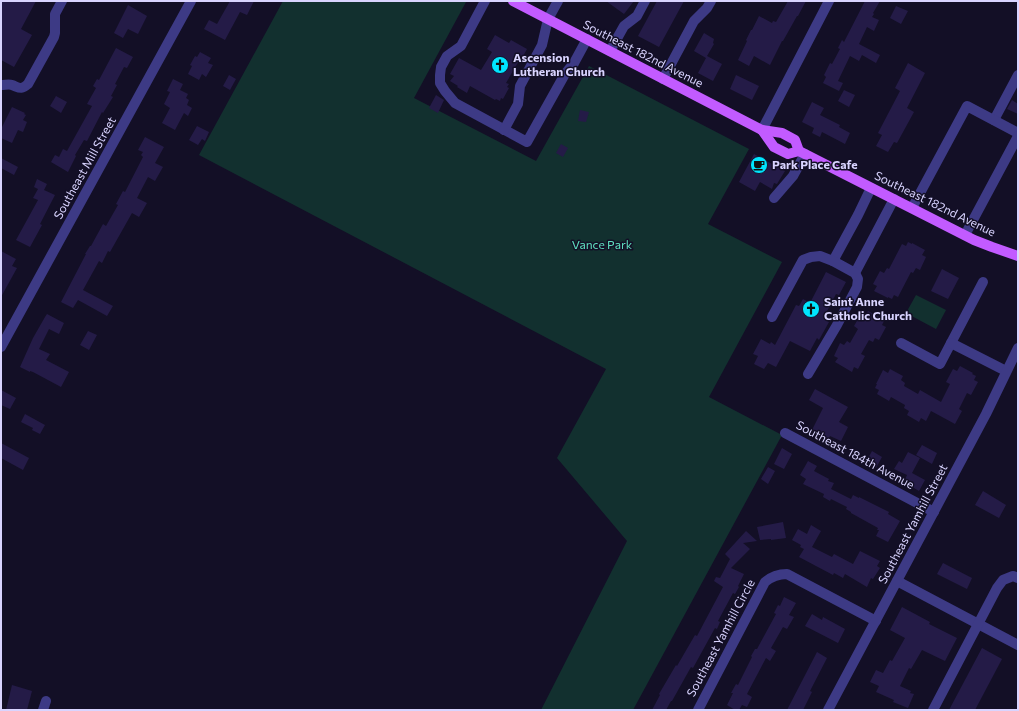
<svg xmlns="http://www.w3.org/2000/svg" width="1019" height="711" viewBox="0 0 1019 711" font-family="Commissioner,sans-serif">
  <style>
    .green { fill: #12302f }
    .building { fill: #241b47 }
    .lines { fill: none; stroke-linecap: round; stroke-linejoin: round }
    .minor { stroke: #3d3a85; stroke-width: 10 }
    .major { stroke: #c25bff; stroke-width: 10 }
    .labels { text-anchor: middle; stroke-width: 3; stroke-linejoin: round; paint-order: stroke }
    .street-label { font-size: 12px; fill: #d9d4ff; stroke: #130f26 }
    .poi-label { font-size: 12px; font-weight: bold; fill: #d9d4ff; stroke: #130f26; text-anchor: start }
    .park-label { font-size: 12px; fill: #5fe0c0; stroke: #130f26 }
  </style>
  <rect width="100%" height="100%" fill="#130f26"/>
  <!-- green -->
  <g class="green">
    <polygon points="283,1 464,1 466,2 414,98 536,161 589,66 749,149 708,224 782,262 709,397 782,435 633,710 541,710 627,541 557,458 606,369 199,155"/>
    <polygon points="916,295 946,310 936,329 906,313"/>
  </g>
  <!-- building -->
  <g class="building">
    <polygon points="1,1 36,1 21,29 32,35 14,67 1,60"/>
    <polygon points="230,1 254,1 247,15 240,12 225,40 204,29 209,20 217,24"/>
    <polygon points="606,1 634,1 624,14"/>
    <polygon points="657,1 684,1 659,47 638,36"/>
    <polygon points="788,1 806,1 798,16 797,16 783,41 782,41 770,65 754,56 749,66 738,60 747,41 746,40 751,30 752,30 759,16 772,23 773,21 776,22"/>
    <polygon points="865,1 880,1 873,13 874,14 872,17 879,20 874,31 867,27 859,44 880,55 876,63 862,55 859,61 850,56 838,81 843,83 839,91 823,83 826,77 824,75 830,63 832,64 840,49 838,48 842,40 844,42"/>
    <polygon points="128,5 147,16 138,34 128,29 123,38 114,33"/>
    <polygon points="896,6 908,11 901,24 890,18"/>
    <polygon points="704,33 714,39 713,43 714,44 707,56 722,64 713,81 698,73 706,58 694,51"/>
    <polygon points="495,35 509,43 511,40 527,49 521,60 520,59 506,83 509,84 507,87 509,88 503,99 501,98 500,101 496,99 495,100 470,86 467,93 457,87 458,86 450,81 454,76 450,74 459,58 481,70 492,52 487,49"/>
    <polygon points="116,48 133,57 127,68 124,67 115,84 117,85 111,96 113,97 103,113 102,112 87,141 84,140 75,155 76,156 68,172 51,162 55,155 59,157 63,149 67,151 92,106 87,104 96,88 93,86 97,79 99,80"/>
    <polygon points="200,52 211,58 208,63 213,65 206,77 202,74 199,80 188,74 192,66 190,65 195,56 197,57"/>
    <polygon points="908,63 925,73 907,108 914,112 897,143 894,142 888,152 876,146 882,135 878,133 900,91 895,88"/>
    <polygon points="229,75 236,79 230,90 223,86"/>
    <polygon points="736,75 759,86 752,100 730,89"/>
    <polygon points="173,79 183,84 180,90 188,94 186,98 189,100 187,105 192,108 188,116 184,113 175,130 162,123 170,108 164,104 170,92 167,91"/>
    <polygon points="844,90 855,95 849,107 838,101"/>
    <polygon points="436,95 444,100 438,113 429,108"/>
    <polygon points="56,96 67,102 61,113 50,106"/>
    <polygon points="1012,100 1018,104 1018,114 1007,109"/>
    <polygon points="812,102 824,108 820,115 840,125 839,127 850,133 845,144 822,132 820,137 812,133 814,128 802,122"/>
    <polygon points="12,107 25,113 24,114 26,115 23,120 27,122 23,132 18,130 12,143 1,138 1,129"/>
    <polygon points="580,110 589,112 586,122 578,121"/>
    <polygon points="197,126 209,132 205,141 202,139 198,145 189,140"/>
    <polygon points="145,137 164,147 155,163 163,167 155,181 148,177 137,198 147,203 139,217 132,213 110,252 108,251 102,263 99,261 83,290 113,306 107,316 78,300 73,308 61,302 86,254 85,254 90,246 91,246 103,224 106,226 118,205 116,204 123,191 125,192 143,157 141,155 143,152 138,150"/>
    <polygon points="561,144 568,148 563,157 556,153"/>
    <polygon points="754,154 785,171 777,184 774,183 772,189 760,182 755,191 739,182"/>
    <polygon points="1,158 18,167 14,175 1,168"/>
    <polygon points="37,179 47,184 44,190 55,195 40,224 42,225 30,247 16,240 38,200 33,198 38,189 34,187"/>
    <polygon points="908,242 912,244 912,243 925,250 922,255 926,257 920,270 916,268 913,273 911,272 898,297 894,295 892,299 888,297 888,298 874,291 877,286 873,284 880,271 884,273 887,268 889,269 902,244 906,246"/>
    <polygon points="1,251 16,259 12,266 17,268 1,297"/>
    <polygon points="942,269 959,278 948,299 931,291"/>
    <polygon points="826,272 846,282 839,295 836,294 826,313 824,319 829,322 819,340 817,338 810,351 790,341 776,367 768,363 764,369 754,364 758,356 753,354 761,339 770,344 771,342 775,345 796,305 799,306 803,299 810,303"/>
    <polygon points="868,311 881,318 880,318 884,321 882,325 886,327 879,340 875,338 873,342 869,340 861,354 865,356 858,369 854,367 852,372 835,362 838,358 834,356 840,343 844,345 847,341 850,343 858,329 854,326 861,314 865,316"/>
    <polygon points="47,314 64,323 59,334 49,329 39,349 50,354 46,360 69,372 61,387 33,372 30,371 30,372 20,367 33,338 45,317"/>
    <polygon points="88,331 97,335 89,350 80,345"/>
    <polygon points="960,366 973,373 972,374 976,376 974,380 978,382 971,395 967,393 959,409 962,411 955,424 931,411 926,421 921,418 919,422 907,415 909,411 904,408 905,405 891,397 889,401 877,394 879,390 875,388 877,384 876,384 883,370 888,373 890,369 903,376 901,380 905,383 904,386 918,394 920,390 941,402 950,384 946,382 953,369 957,371"/>
    <polygon points="815,389 848,407 839,422 848,427 841,441 830,436 827,442 811,432 823,408 809,400"/>
    <polygon points="1,390 16,398 10,409 1,405"/>
    <polygon points="25,414 45,425 40,434 32,430 33,428 21,422"/>
    <polygon points="1,443 29,458 23,470 1,458"/>
    <polygon points="922,445 937,453 932,464 916,455"/>
    <polygon points="782,448 792,454 784,469 774,464"/>
    <polygon points="872,451 882,457 876,468 866,462"/>
    <polygon points="908,452 920,458 912,473 925,480 919,491 904,482 907,475 894,469 899,461 902,463"/>
    <polygon points="808,461 817,466 814,471 829,479 828,481 834,483 831,489 851,499 853,495 859,498 859,497 889,512 888,514 900,521 888,542 876,536 879,530 877,530 878,528 851,513 851,512 846,509 847,507 831,499 830,501 823,497 824,494 803,484 806,479 800,475"/>
    <polygon points="768,467 775,471 768,484 761,479"/>
    <polygon points="983,491 1006,505 999,518 975,505"/>
    <polygon points="783,522 786,538 771,540 771,539 760,540 757,527"/>
    <polygon points="811,525 821,531 812,547 832,557 834,554 853,564 860,551 880,561 877,566 880,568 873,579 871,578 867,587 845,574 843,578 834,573 833,575 799,557 804,549 800,547 801,545 792,540 798,529 807,534"/>
    <polygon points="746,531 757,541 743,543 750,549 731,568 744,574 738,586 739,587 735,594 733,593 718,621 720,622 717,629 715,628 693,668 691,667 672,701 671,701 666,710 652,710 660,695 659,694 676,665 677,666 695,635 697,636 723,587 714,581 716,577 720,578 730,559 725,554"/>
    <polygon points="943,563 972,578 967,589 937,574"/>
    <polygon points="784,597 796,603 789,615 794,617 787,629 783,627 771,648 776,651 770,661 766,658 747,694 752,697 747,707 742,705 739,710 735,710 727,705 733,693 731,693 736,684 738,685 752,657 751,656 755,649 757,649 776,614 774,613 778,605 780,606"/>
    <polygon points="902,607 930,622 929,624 957,638 945,661 922,650 911,669 909,668 900,686 911,691 910,693 914,694 908,708 893,702 894,700 876,692 879,686 870,682 876,670 883,673 890,660 892,661 905,638 890,630"/>
    <polygon points="812,614 822,620 823,617 845,629 838,643 805,626"/>
    <polygon points="982,648 1002,659 975,710 949,710"/>
    <polygon points="817,652 827,658 810,691 812,692 803,710 787,710"/>
    <polygon points="12,685 32,691 27,710 6,710"/>
  </g>
  <g class="lines">
    <!-- minor -->
    <g class="minor">
      <polyline points="485,1 461,46 447,56 441,67 440,75 440,83 445,91 455,103 527,142 565,74 574,63 587,39"/>
      <polyline points="610,51 624,26 637,16 645,1"/>
      <polyline points="663,79 694,21 707,8 711,1"/>
      <path d="M1 85C5 85 9 84 12 85 20 88 21 90 28 84L54 37 55 33V14L62 1"/>
      <polyline points="994,120 1018,75"/>
      <polyline points="504,130 518,104 520,86 542,45 548,19 558,1"/>
      <polyline points="762,130 829,1"/>
      <polyline points="774,198 793,176 805,154"/>
      <polyline points="912,208 967,106 1018,133"/>
      <polyline points="965,235 1018,136"/>
      <polyline points="833,261 858,215 871,188"/>
      <polyline points="855,273 894,199"/>
      <polyline points="772,317 803,260 811,257 820,256 833,261 855,273 858,279 857,287 837,325 808,374"/>
      <polyline points="901,343 940,364 983,282"/>
      <polyline points="951,343 1006,371"/>
      <polyline points="1,347 191,1"/>
      <polyline points="785,433 934,512"/>
      <polyline points="897,581 1018,645"/>
      <polyline points="43,710 46,701"/>
      <path d="M698 710 765 582C772 576 778 574 787 574L876 621"/>
      <polyline points="828,710 986,414 1018,348"/>
      <polyline points="933,710 997,588 1003,580 1013,576 1018,578"/>
    </g>
    <!-- major -->
    <g class="major">
      <polyline points="513,1 762,130 782,133 795,140 799,151"/>
      <polyline points="762,130 774,147 788,154 799,151 974,240 992,247 1018,256"/>
    </g>
  </g>
  <!-- icons -->
  <defs>
    <g id="church-disc" transform="scale(0.9)"><circle r="9.5" fill="#00e5ff" stroke="#130f26"/><path d="M-1.2-6h2.4v3.5h3.3v2.4h-3.3V6h-2.4V-.1h-3.3v-2.4h3.3Z" fill="#111"/></g>
    <g id="cafe-disc" transform="scale(0.9)"><circle r="9.5" fill="#00e5ff" stroke="#130f26"/><path d="M-5.5-4.5H6V0H3Q3 3.5 0 3.5H-2.5Q-5.5 3.5-5.5 0ZM3-3.2v2h1.7v-2ZM-6 4.5H4V6H-6Z" fill="#111"/></g>
  </defs>
  <g fill-rule="evenodd">
    <use href="#church-disc" x="500" y="65"/>
    <use href="#cafe-disc" x="759" y="165"/>
    <use href="#church-disc" x="811" y="309"/>
  </g>
  <g class="labels">
    <!-- street labels -->
    <g class="street-label">
      <text transform="translate(643 54) rotate(27)" y="4">Southeast 182nd Avenue</text>
      <text transform="translate(85 168) rotate(-61)" y="4">Southeast Mill Street</text>
      <text transform="translate(935 204) rotate(26)" y="4">Southeast 182nd Avenue</text>
      <text transform="translate(855 455) rotate(28)" y="4">Southeast 184th Avenue</text>
      <text transform="translate(913 524) rotate(-62)" y="4">Southeast Yamhill Street</text>
      <text transform="translate(721 638) rotate(-62)" y="4">Southeast Yamhill Circle</text>
    </g>
    <!-- poi labels -->
    <g class="poi-label">
      <text x="513" y="62">Ascension<tspan x="513" dy="14">Lutheran Church</tspan></text>
      <text x="772" y="169">Park Place Cafe</text>
      <text x="824" y="306">Saint Anne<tspan x="824" dy="14">Catholic Church</tspan></text>
    </g>
    <!-- park labels -->
    <g class="park-label">
      <text x="602" y="249">Vance Park</text>
    </g>
  </g>
  <!-- border -->
  <rect width="1019" height="711" fill="none" stroke="#d9d4ff" stroke-width="4"/>
</svg>
